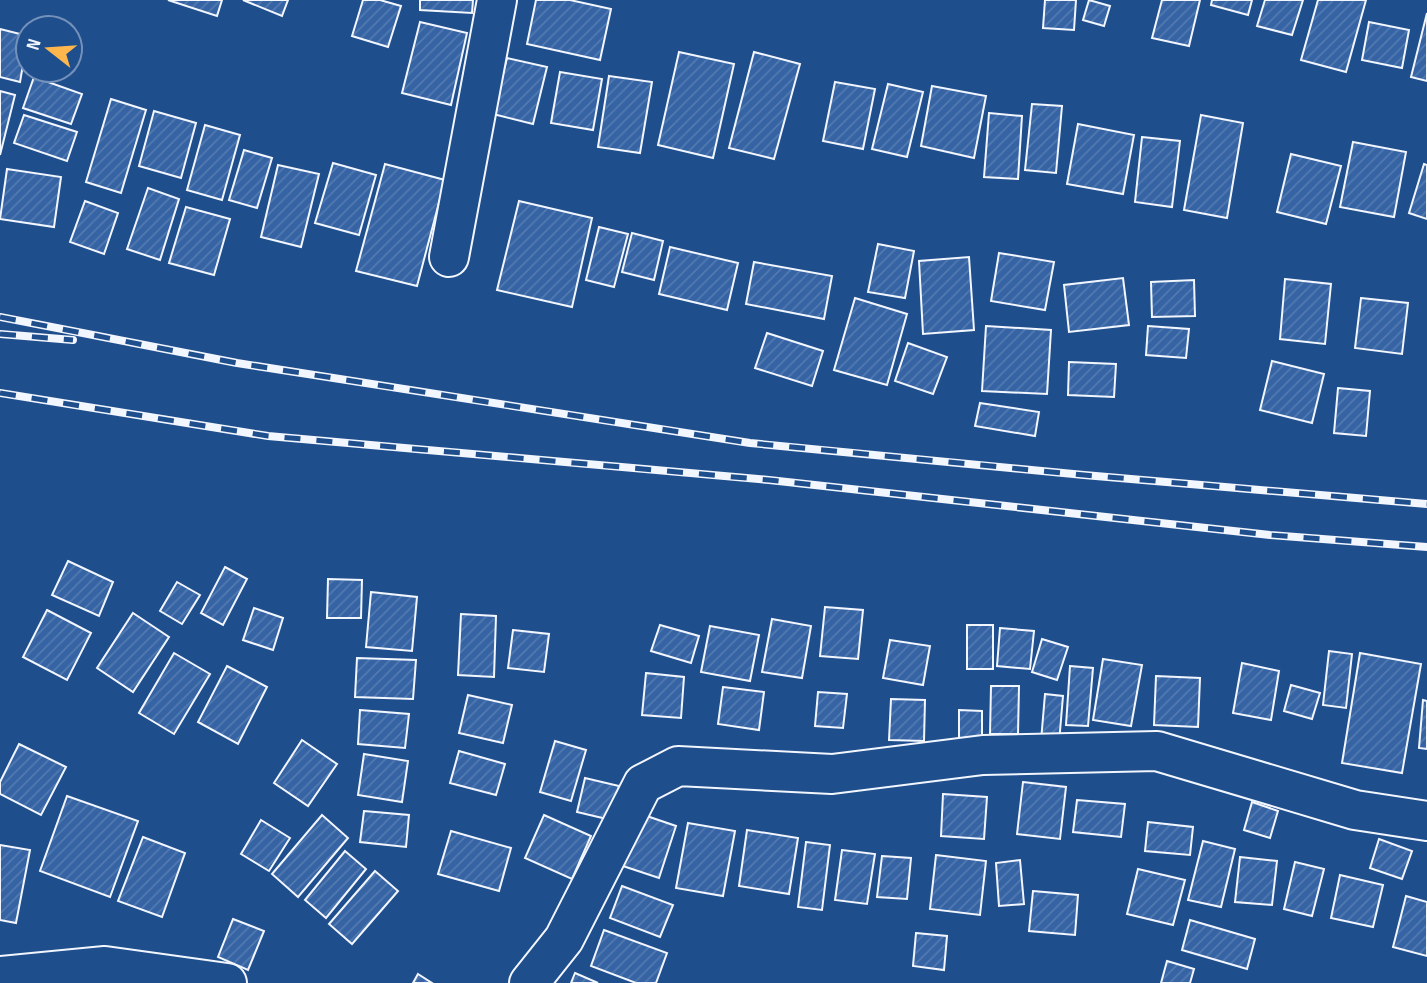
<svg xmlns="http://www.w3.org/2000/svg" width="1427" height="983" viewBox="0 0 1427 983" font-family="'Sofia Sans Condensed',sans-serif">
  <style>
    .building { fill: url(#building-hatch); stroke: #f2f6ff; stroke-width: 2 }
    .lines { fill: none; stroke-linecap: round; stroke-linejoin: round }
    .street-casing { stroke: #f2f6ff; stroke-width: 42 }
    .street { stroke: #1f4e8c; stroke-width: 38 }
    .rail-casing { stroke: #f2f6ff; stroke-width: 8 }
    .rail { stroke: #1f4e8c; stroke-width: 5; stroke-dasharray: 16; stroke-linecap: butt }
  </style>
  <defs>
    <pattern id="building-hatch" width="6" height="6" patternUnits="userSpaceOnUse" patternTransform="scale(1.75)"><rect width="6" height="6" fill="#3563a3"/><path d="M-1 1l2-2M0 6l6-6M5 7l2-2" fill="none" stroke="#537ab1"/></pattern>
  </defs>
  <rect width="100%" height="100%" fill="#1f4e8c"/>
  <!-- building -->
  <g class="building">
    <polygon points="168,0 222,0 217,16"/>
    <polygon points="243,0 288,0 282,16"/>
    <polygon points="363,0 380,0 401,6 388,47 352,36"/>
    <polygon points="420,0 473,0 472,13 420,10"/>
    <polygon points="536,0 570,0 611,9 600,60 527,44"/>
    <polygon points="1045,0 1076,0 1074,30 1043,28"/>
    <polygon points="1089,0 1110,6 1104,26 1083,20"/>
    <polygon points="1162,0 1200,0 1189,46 1152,38"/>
    <polygon points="1212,0 1252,0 1248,15 1211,5"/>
    <polygon points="1265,0 1303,0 1292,35 1257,26"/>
    <polygon points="1318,0 1366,0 1346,72 1301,60"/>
    <polygon points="1427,13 1427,81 1411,77"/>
    <polygon points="420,22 467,33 451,105 402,93"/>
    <polygon points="1369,22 1409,30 1402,68 1362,60"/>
    <polygon points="0,29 28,36 20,82 0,77"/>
    <polygon points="679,52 734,64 713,158 658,145"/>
    <polygon points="754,52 800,64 774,159 729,148"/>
    <polygon points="507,58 547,67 533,124 493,114"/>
    <polygon points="560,72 602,79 593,130 551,123"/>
    <polygon points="609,76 652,82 640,153 598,147"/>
    <polygon points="34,77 82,94 71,124 23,108"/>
    <polygon points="835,82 875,89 863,149 823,141"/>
    <polygon points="888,84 923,92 907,157 872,149"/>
    <polygon points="932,86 986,96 974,158 921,146"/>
    <polygon points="0,91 15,95 0,155"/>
    <polygon points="111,99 146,110 121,193 86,182"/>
    <polygon points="1032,104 1062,106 1056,173 1025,170"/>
    <polygon points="154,111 196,123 181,178 139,166"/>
    <polygon points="989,113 1022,116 1018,179 984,177"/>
    <polygon points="24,115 77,132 67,161 14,143"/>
    <polygon points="1201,115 1243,123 1227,218 1184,210"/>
    <polygon points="1078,124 1134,135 1123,194 1067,184"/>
    <polygon points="205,125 240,135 222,200 187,190"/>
    <polygon points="1142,137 1180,141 1172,207 1135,202"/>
    <polygon points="1353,142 1406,152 1394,217 1340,207"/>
    <polygon points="244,150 272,158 257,208 229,200"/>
    <polygon points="1291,154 1341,166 1326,224 1277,212"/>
    <polygon points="333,163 376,175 359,235 315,223"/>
    <polygon points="385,164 445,180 417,286 356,271"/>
    <polygon points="1424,164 1427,165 1427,219 1409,213"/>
    <polygon points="278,165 319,174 301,247 261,237"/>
    <polygon points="7,169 61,177 54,227 0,219"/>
    <polygon points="148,188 179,199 160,260 127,249"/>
    <polygon points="85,201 118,213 104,254 70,242"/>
    <polygon points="519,201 592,218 572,307 497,290"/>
    <polygon points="186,207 230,219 214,275 169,263"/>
    <polygon points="599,227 628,234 614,287 586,280"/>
    <polygon points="632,233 663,241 654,280 622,272"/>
    <polygon points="878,244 914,251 905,298 868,292"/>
    <polygon points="670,247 738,263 727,310 659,294"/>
    <polygon points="999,253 1054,262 1045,310 991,301"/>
    <polygon points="969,257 974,330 923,334 919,261"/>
    <polygon points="754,262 832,276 824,319 746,304"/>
    <polygon points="1123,278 1129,325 1069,332 1064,285"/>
    <polygon points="1285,279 1331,284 1325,344 1280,339"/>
    <polygon points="1194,280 1195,316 1152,317 1151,282"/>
    <polygon points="855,298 907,314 887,385 834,370"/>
    <polygon points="1361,298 1408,303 1402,354 1355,348"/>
    <polygon points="986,326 1051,330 1047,394 982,391"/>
    <polygon points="1148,326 1189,329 1186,358 1146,355"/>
    <polygon points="767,333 823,351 812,386 755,368"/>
    <polygon points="908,343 947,357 933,394 895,381"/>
    <polygon points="1272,361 1324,374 1312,423 1260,410"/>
    <polygon points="1069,362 1116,364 1114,397 1068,395"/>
    <polygon points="1338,388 1370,391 1366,436 1334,433"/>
    <polygon points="980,403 1039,412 1035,436 975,426"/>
    <polygon points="68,561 113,582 99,616 52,595"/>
    <polygon points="225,567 247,579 223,625 201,613"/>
    <polygon points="328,579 362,580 361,618 327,618"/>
    <polygon points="177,582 200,595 182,624 160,611"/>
    <polygon points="371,592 417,597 412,651 366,647"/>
    <polygon points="825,607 863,610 858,659 820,656"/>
    <polygon points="254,608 283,618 273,650 243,640"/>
    <polygon points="47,610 91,633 67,680 23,657"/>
    <polygon points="133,613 169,637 133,692 97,668"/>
    <polygon points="461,614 496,616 494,677 458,675"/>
    <polygon points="772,619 811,626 802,678 762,672"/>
    <polygon points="660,625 699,636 691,663 651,651"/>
    <rect x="967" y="625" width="26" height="44"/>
    <polygon points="710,626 759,635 750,681 701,672"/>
    <polygon points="1000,628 1034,631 1030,669 997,666"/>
    <polygon points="513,630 549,634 544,672 508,668"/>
    <polygon points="1042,639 1068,647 1057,680 1032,672"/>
    <polygon points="890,640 930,646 923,685 883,678"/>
    <polygon points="1329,651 1352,654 1346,708 1323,705"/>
    <polygon points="174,653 210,674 174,734 139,713"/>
    <polygon points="1360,653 1421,664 1402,773 1342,763"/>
    <polygon points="357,658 416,660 413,699 355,697"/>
    <polygon points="1103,659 1142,665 1131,726 1093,720"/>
    <polygon points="1242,663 1279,671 1271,720 1233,713"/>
    <polygon points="227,666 267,687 238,744 198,722"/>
    <polygon points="1070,666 1093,668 1088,726 1066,725"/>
    <polygon points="646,673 684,677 681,718 642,715"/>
    <polygon points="1156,676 1200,678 1198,727 1154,725"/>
    <polygon points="1291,685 1320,693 1312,719 1284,711"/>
    <polygon points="991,686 1019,686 1018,734 990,734"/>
    <polygon points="723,687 764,692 759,730 718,724"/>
    <polygon points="818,692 847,694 843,728 815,726"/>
    <polygon points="1045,694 1063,696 1059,743 1041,741"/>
    <polygon points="468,695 512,705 503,743 459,733"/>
    <polygon points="891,699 925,700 924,741 889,740"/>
    <polygon points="1423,700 1427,701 1427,749 1419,748"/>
    <polygon points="360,710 409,714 405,748 358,744"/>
    <polygon points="959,710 982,711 982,742 959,743"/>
    <polygon points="302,740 337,764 308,806 274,783"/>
    <polygon points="555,741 586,750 571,801 540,792"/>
    <polygon points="19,744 66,767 41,815 0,794 0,782"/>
    <polygon points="459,751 505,764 496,795 450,783"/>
    <polygon points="364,754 408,761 402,802 358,795"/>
    <polygon points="585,778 619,786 611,820 577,812"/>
    <polygon points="1023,782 1066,787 1060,839 1017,834"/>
    <polygon points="943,794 987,797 984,839 941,836"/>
    <polygon points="67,796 138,821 110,897 40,871"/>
    <polygon points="1077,800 1125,804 1121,837 1073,832"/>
    <polygon points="1252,802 1278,811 1270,838 1244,830"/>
    <polygon points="364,811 409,815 406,847 360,842"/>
    <polygon points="635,812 676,826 659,878 617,864"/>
    <polygon points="322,815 348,838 298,897 272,874"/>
    <polygon points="544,815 591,836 572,879 525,858"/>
    <polygon points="261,820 290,838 269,871 241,854"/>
    <polygon points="1148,822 1193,827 1190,855 1145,851"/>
    <polygon points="688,823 735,831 723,896 676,888"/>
    <polygon points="747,830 798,838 789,894 739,886"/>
    <polygon points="451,831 511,848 499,891 438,874"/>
    <polygon points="143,837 185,853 162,917 118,901"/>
    <polygon points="1379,839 1412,851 1402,879 1370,868"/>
    <polygon points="1203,841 1235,849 1221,907 1188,900"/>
    <polygon points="806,842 830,845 822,910 798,907"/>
    <polygon points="0,845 30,850 16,923 0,920"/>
    <polygon points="842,850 875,854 867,904 835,900"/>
    <polygon points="345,851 366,869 326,918 305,900"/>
    <polygon points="936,855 986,861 980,915 930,909"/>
    <polygon points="882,856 911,858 907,899 877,897"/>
    <polygon points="1240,857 1277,861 1272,905 1235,902"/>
    <polygon points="1020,860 1024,904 999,906 996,863"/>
    <polygon points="1295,862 1324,869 1312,916 1284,909"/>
    <polygon points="1138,869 1185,880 1173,925 1127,914"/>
    <polygon points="375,871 398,891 352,944 329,924"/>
    <polygon points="1340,875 1383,885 1373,927 1331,918"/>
    <polygon points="622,886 673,905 660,937 610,918"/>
    <polygon points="1033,891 1078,895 1075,935 1029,931"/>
    <polygon points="1406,896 1427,902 1427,956 1393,947"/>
    <polygon points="233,919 264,931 248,970 218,957"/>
    <polygon points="1190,920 1255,939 1247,969 1182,950"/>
    <polygon points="604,930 667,953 656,983 636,983 591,966"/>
    <polygon points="916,933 947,936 944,970 913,966"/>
    <polygon points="1167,961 1194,969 1190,983 1161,983"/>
    <polygon points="575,973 598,983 571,983"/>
    <polygon points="418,974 432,983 413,983"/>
  </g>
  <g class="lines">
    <!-- street casing -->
    <g class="street-casing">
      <g id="street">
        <polyline points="449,257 497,0"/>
        <polyline points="0,976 105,966 227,983"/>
        <polyline points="529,983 564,939 643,784 678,766 832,774 983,755 1157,751 1355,810 1427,821"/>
      </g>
    </g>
    <!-- street -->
    <use href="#street" class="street"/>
    <!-- rail casing -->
    <g class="rail-casing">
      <g id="rail">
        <polyline points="0,317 237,363 750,443 1084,475 1427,504"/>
        <polyline points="0,334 73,340"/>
        <polyline points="0,393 268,436 769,480 1270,535 1427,547"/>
      </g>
    </g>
    <!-- rail -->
    <use href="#rail" class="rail"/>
  </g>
  <!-- north arrow -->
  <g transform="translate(49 49) rotate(287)"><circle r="33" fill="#1f4e8c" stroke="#7391ba" stroke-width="2"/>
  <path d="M0-5L12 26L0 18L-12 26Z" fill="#ffb74d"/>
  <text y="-10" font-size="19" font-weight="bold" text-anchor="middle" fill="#f2f6ff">N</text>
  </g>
</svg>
